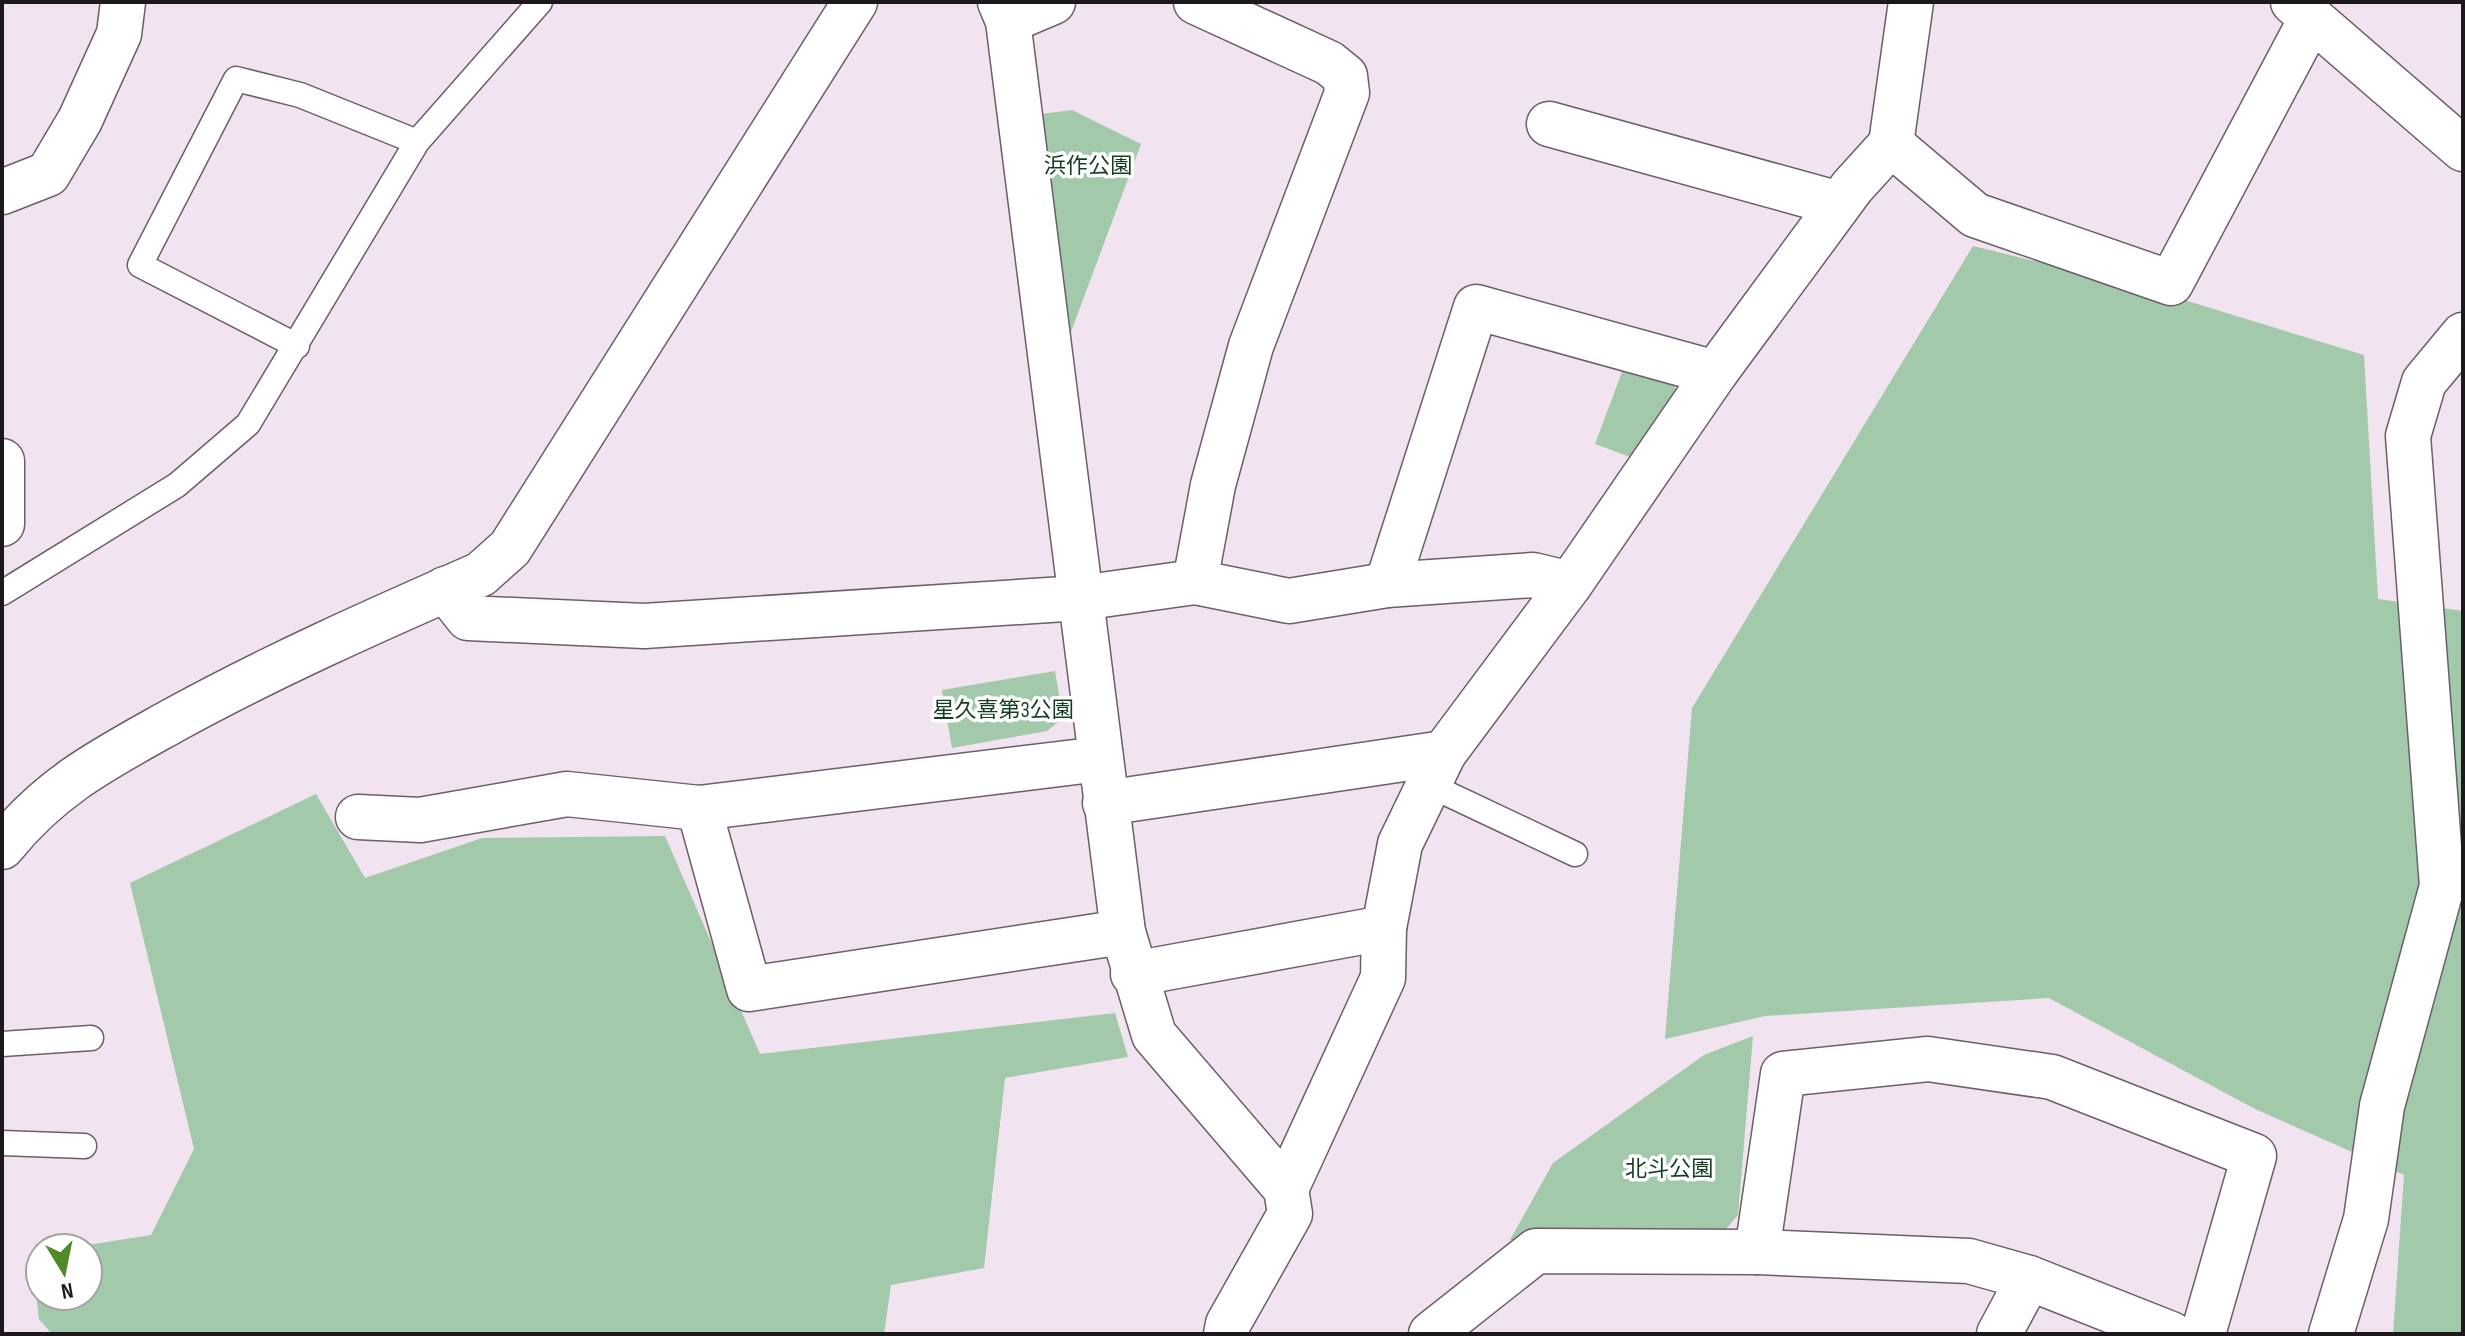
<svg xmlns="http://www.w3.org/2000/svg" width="2465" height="1336" viewBox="0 0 2465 1336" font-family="'Sofia Sans Condensed','Noto Sans JP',sans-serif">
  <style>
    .green { fill: #a2c9aa }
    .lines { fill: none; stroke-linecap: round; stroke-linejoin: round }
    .lane-casing { stroke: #6b5f6a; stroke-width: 27 }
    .street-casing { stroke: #6b5f6a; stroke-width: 47 }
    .lane { stroke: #fff; stroke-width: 24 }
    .street { stroke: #fff; stroke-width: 44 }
    .labels { text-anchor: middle; stroke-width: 7; stroke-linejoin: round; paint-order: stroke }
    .park-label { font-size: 22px; fill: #113e20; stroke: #fff }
  </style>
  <rect width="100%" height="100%" fill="#f1e3ef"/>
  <!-- green -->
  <g class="green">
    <polygon points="1072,110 1141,144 1062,356 1041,114"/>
    <polygon points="1973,246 2145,288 2364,355 2378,599 2463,611 2463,1334 2393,1334 2404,1175 2255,1109 2049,998 1765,1016 1665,1039 1692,708"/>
    <polygon points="1625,364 1669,377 1678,392 1630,457 1595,444"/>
    <polygon points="1055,671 1063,718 1047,731 952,748 942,690"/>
    <polygon points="316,794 365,878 482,838 665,836 760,1054 1115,1013 1128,1057 1005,1078 984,1268 891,1285 884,1334 52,1334 39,1319 31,1254 40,1253 40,1296 88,1296 88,1248 69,1248 151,1235 194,1149 130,883"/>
    <polygon points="1753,1036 1738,1215 1718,1238 1510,1240 1553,1163 1704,1055"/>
  </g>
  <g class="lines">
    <!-- lane casing -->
    <g class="lane-casing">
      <g id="lane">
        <polyline points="297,346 140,265 236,79 300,95 417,142"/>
        <polyline points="2,593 177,485 248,424 417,142 540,2"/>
        <polyline points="1429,785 1575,854"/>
        <polyline points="2,1044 91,1038"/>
        <polyline points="2,1143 84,1146"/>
      </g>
    </g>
    <!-- street casing -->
    <g class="street-casing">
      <g id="street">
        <polyline points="1000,2 1008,21 1123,932 1154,1035 1286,1189 1290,1214 1228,1324 1226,1334"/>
        <polyline points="2293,2 2463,149"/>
        <polyline points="1008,21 1053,2"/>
        <polyline points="1549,124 1839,204"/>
        <polyline points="1891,144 1975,215 2171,283 2311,19"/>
        <polyline points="2,192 48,174 80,120 119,34 123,2"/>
        <polyline points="2,461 2,524"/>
        <polyline points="1195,582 1213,485 1251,346 1347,93 1345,76 1329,63 1196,2"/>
        <polyline points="1387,585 1476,307 1715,373"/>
        <polyline points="445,589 468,618 644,626 1080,598 1195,582 1289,601 1387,585 1533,575 1570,584"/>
        <polyline points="1105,803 1444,753"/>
        <polyline points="699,808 749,989 1123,932"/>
        <polyline points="358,817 420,820 567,794 699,808 1100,759"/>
        <path d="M2 847C52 785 104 759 172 721 272 666 376 620 481 574L510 548 855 2"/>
        <polyline points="1133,974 1384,928"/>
        <polyline points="1286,1189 1383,978 1384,928 1400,844 1444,753 1570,584 1715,373 1852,187 1891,144 1911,2"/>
        <polyline points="1757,1252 1783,1074 1928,1059 2052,1077 2254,1156 2203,1334"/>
        <polyline points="1431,1334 1536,1251 1757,1252 1969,1261 2029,1278 2171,1334"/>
        <polyline points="1999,1334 2029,1278"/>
        <polyline points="2331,1334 2366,1219 2382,1106 2442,886 2408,436 2424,382 2463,335"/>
      </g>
    </g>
    <!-- lane -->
    <use href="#lane" class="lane"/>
    <!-- street -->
    <use href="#street" class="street"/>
  </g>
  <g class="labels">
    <!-- park labels -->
    <g class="park-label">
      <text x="1088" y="173">浜作公園</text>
      <text x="1003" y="717">星久喜第3公園</text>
      <text x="1669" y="1176">北斗公園</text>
    </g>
  </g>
  <!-- border -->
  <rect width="2465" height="1336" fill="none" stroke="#1d181c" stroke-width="8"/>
  <!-- north arrow -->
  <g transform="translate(64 1272) rotate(170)"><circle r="38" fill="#ffffff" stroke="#a5a3a4" stroke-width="2"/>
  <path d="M0-6L14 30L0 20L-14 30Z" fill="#518b28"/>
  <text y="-12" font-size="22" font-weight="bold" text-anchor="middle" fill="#1d181c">N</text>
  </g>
</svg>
